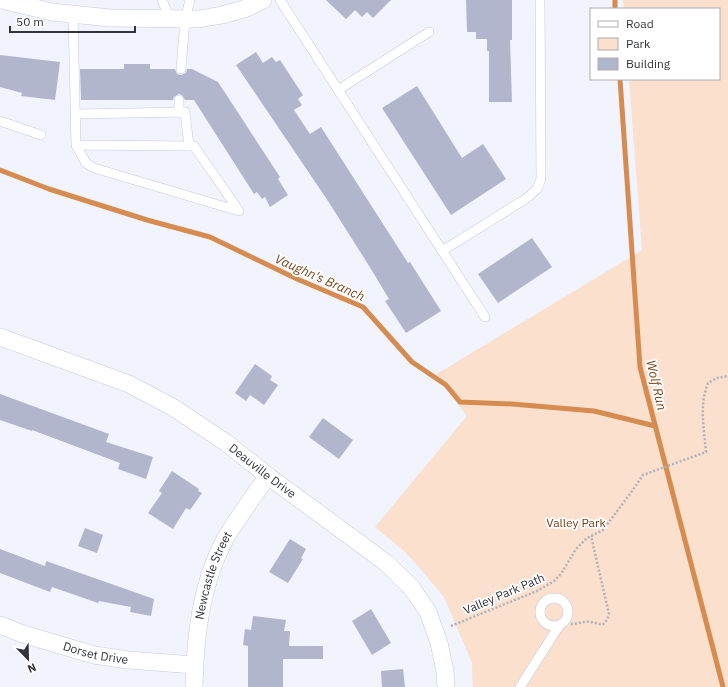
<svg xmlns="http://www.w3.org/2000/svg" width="728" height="687" viewBox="0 0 728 687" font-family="'IBM Plex Sans',sans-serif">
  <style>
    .green { fill: #fae0cd }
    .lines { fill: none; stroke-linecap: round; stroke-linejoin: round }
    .stream { stroke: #d68c50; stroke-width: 5 }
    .building { fill: #b2b6cc }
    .service-casing { stroke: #c5c9e0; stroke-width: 10 }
    .minor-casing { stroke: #c5c9e0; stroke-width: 18 }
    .path { stroke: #b0b2bb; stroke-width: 2.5; stroke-dasharray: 2 2; stroke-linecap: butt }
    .service { stroke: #fff; stroke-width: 9 }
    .minor { stroke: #fff; stroke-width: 17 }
    .labels { text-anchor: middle; stroke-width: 3.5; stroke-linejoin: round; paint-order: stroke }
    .street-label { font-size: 12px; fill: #32343d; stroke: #fff }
    .park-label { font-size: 12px; fill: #754317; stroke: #fff }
    .water-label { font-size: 13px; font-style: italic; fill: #79471b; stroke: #fff }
  </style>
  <rect width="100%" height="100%" fill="#f1f3fd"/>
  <!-- green -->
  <polygon class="green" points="623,0 728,0 728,687 473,687 472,663 444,597 418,566 405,552 375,527 467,416 435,375 642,250 629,79 719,79 719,9 624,9"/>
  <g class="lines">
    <!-- stream -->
    <g class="stream">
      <polyline points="615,0 615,9"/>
      <polyline points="620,79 640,367 723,687"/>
      <polyline points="0,170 49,189 147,220 210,237 297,279 363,307 412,362 446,385 460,402 512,404 594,411 655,426"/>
    </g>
  </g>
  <!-- building -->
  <g class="building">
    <polygon points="326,0 391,0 373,18 367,12 362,17 355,10 346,19"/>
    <polygon points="466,0 512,0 512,40 510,40 512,102 489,102 489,51 487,51 487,39 476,39 476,32 467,32"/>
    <polygon points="256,52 263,63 272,57 276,62 280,60 303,95 298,99 302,105 294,110 310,134 321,127 408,263 410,262 441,311 406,333 385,301 389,299 371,269 328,201 236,65"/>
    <polygon points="0,55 60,62 55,100 21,96 22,93 0,87"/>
    <polygon points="124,64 150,64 150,69 175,69 177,74 181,75 186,73 187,69 192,69 218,82 280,177 278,179 288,195 270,207 265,197 262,199 257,192 254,194 194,100 185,100 182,95 179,94 174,97 173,100 81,100 80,69 124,69"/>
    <polygon points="417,86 462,158 483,144 506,179 451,215 382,108"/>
    <polygon points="532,238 552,267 498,303 478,274"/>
    <polygon points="255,364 272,376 270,380 278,385 264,405 250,395 246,401 235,393"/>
    <polygon points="0,394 109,434 106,442 153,457 146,479 118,469 120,463 32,430 32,431 0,420"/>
    <polygon points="323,418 353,440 339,459 309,437"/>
    <polygon points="172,471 199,489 198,491 202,493 190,510 186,508 173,529 148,513 162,493 159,491"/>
    <polygon points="85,528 103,535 97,553 78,546"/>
    <polygon points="290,539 306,549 301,558 303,559 288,583 269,572"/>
    <polygon points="0,549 45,566 46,561 154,599 151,616 130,612 131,607 99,601 98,603 52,587 50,592 0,573"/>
    <polygon points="371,609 391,643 372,655 352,621"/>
    <polygon points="253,616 286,620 284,631 290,631 289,646 323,646 323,659 283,659 283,687 248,687 248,646 243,645 245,629 251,630"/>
    <polygon points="403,669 405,687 382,687 381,671"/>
  </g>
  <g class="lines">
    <!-- service casing -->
    <g class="service-casing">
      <g id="service">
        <polyline points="162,0 170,19"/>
        <polyline points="280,0 485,317"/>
        <polyline points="73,15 76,145 86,163 94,168 239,211 194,146 76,145"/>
        <polyline points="181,69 185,19 190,0"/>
        <polyline points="338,90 429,32"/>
        <polyline points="179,100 179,112"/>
        <polyline points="76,114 185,112 189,146"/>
        <polyline points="0,121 41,135"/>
        <polyline points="442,251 527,198 537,189 541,179 540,0"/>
        <circle cx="554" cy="612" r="14"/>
        <polyline points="520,687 559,626"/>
      </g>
    </g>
    <!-- minor casing -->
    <g class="minor-casing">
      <g id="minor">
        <polyline points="1,0 52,12 110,18 199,19 222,15 244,9 263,0"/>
        <path id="s1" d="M0 337 129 384 174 408 225 442 268 476 385 562 411 587 428 612 439 643 445 671 446 687"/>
        <path id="s2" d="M0 625 23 634 94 655 128 660 194 665"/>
        <path id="s3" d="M194 687C195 637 201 584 225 539 238 517 253 497 268 476"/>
      </g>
    </g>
    <!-- path -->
    <g class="path">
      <path d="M571 624C577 624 584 621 590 622 602 623 603 630 609 614L591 536"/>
      <path d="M451 626 537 591 554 581 561 574 576 549 587 538 603 530 630 494 643 475 706 452C704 428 699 405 708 383L717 378 728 376"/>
    </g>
    <!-- service -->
    <use href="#service" class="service"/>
    <!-- minor -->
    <use href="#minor" class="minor"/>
  </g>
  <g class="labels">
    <!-- street labels -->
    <g class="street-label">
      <text dy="4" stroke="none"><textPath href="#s1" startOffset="297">Deauville Drive</textPath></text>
      <text dy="4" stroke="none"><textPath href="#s3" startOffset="114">Newcastle Street</textPath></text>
      <text transform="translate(504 594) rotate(-23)" y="4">Valley Park Path</text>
      <text dy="4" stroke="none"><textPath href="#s2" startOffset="100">Dorset Drive</textPath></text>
    </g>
    <!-- park labels -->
    <g class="park-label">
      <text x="576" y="527">Valley Park</text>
    </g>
    <!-- water labels -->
    <g class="water-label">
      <text transform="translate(320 277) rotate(24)" y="5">Vaughn's Branch</text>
      <text transform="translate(657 385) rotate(77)" y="5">Wolf Run</text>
    </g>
  </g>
  <!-- legend -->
  <rect x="590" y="8" width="130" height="72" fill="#ffffff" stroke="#adaeb1"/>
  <rect x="598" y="21" width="20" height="6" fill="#ffffff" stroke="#adaeb1"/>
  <text x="626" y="28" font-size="12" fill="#32343d">Road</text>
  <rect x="598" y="38" width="20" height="12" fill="#fae0cd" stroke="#adaeb1"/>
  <text x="626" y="48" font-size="12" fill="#32343d">Park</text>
  <rect x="598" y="58" width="20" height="12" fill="#b2b6cc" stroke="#adaeb1"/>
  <text x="626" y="68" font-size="12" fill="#32343d">Building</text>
  <!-- north arrow -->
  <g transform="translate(28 659) rotate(157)" stroke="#ffffff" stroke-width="3" paint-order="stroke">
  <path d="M0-3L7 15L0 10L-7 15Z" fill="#32343d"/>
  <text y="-6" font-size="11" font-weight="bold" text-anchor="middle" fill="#32343d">N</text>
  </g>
  <!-- scale -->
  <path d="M10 26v6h125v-6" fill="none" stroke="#32343d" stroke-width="2"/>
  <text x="16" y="26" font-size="12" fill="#32343d" stroke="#ffffff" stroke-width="3" paint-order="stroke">50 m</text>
</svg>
